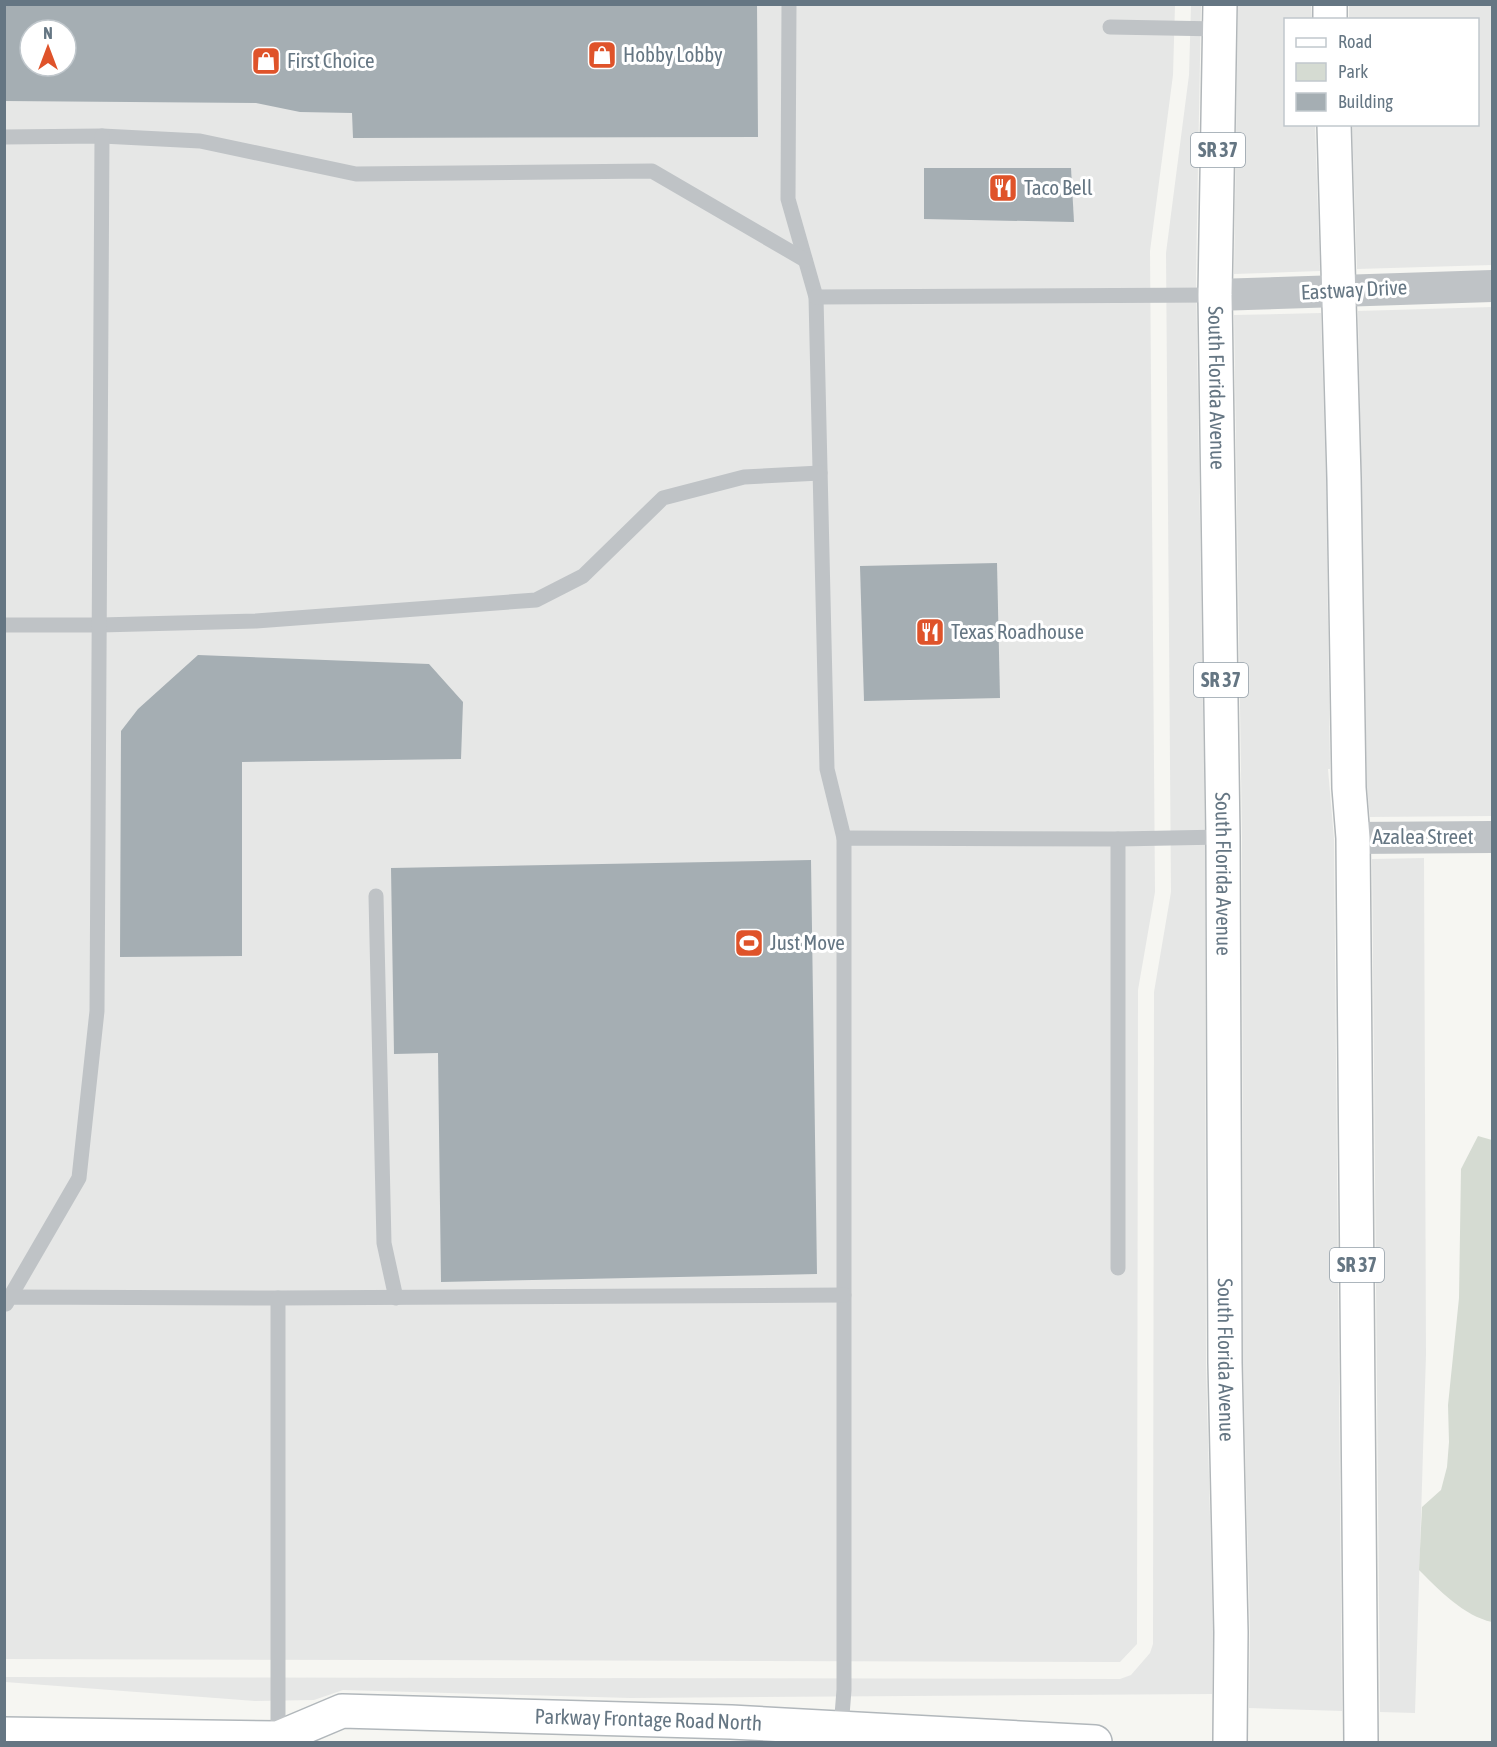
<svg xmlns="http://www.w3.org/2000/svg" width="1497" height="1747" viewBox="0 0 1497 1747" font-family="'Asap Condensed',sans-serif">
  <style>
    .built { fill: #e6e7e6; fill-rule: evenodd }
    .green { fill: #d5dbd2 }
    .building { fill: #a5aeb3; fill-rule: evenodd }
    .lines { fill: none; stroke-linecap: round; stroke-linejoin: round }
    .secondary-casing { stroke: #b1b7bb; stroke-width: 36 }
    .primary-casing { stroke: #b2b7ba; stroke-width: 36 }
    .lane { stroke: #bfc3c6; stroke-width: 15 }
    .street { stroke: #bfc3c6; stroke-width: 32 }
    .secondary { stroke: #fff; stroke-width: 33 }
    .primary { stroke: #fff; stroke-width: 33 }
    .labels { text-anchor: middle; stroke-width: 6; stroke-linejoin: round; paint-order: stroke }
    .shield { fill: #fff; stroke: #939fa8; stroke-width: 1.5 }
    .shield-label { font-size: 20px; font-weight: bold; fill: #657683 }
    .poi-label { font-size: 21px; fill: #657683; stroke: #fff; text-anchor: start }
    .street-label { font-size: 21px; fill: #657683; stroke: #fff }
  </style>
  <rect width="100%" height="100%" fill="#f6f6f2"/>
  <!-- built -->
  <g class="built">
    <path d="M5 5H1175L1173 75 1150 251 1155 892 1138 990 1137 1644 1120 1662 5 1659ZM30 30H66V66H30Z"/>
    <polygon points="1191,5 1201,5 1196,275 1205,838 1206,1363 1213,1632 1212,1694 630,1698 343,1690 314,1700 255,1701 5,1682 4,1677 1120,1679 1131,1675 1150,1653 1153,1644 1154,992 1171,892 1166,253 1189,75"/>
    <polygon points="1238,5 1311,5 1312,19 1286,20 1286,124 1315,125 1320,271 1234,274"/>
    <polygon points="1349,5 1492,5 1492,265 1357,269 1352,125 1478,124 1478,20 1349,19"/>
    <polygon points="1492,307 1492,816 1370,817 1367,787 1358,311"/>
    <polygon points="1321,313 1326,479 1330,769 1328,769 1334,839 1342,1711 1249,1708 1250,1632 1243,1363 1242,837 1234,315"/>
    <polygon points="1424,858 1426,1354 1415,1713 1380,1712 1372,859"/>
  </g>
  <!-- green -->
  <path class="green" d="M1478 1136 1492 1140V1622C1464 1616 1439 1590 1419 1570L1422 1507 1441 1490 1447 1467 1449 1442 1448 1405 1459 1298 1461 1169Z"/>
  <!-- building -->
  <g class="building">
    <path d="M4 4H757L758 137 353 138 352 113 300 112 256 103 4 101ZM30 30H66V66H30Z"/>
    <polygon points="924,168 1071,168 1074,222 924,219"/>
    <polygon points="997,563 1000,698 864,701 860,566"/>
    <polygon points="198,655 429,664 463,702 461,759 242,762 242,956 120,957 121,731 138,709"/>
    <polygon points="811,860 817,1274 441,1282 438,1053 394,1054 391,868"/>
  </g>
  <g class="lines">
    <!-- secondary casing -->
    <g class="secondary-casing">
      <g id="secondary">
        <path id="s1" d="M4 1734 278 1738 342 1711 731 1722 1095 1742"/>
      </g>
    </g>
    <!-- primary casing -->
    <g class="primary-casing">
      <g id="primary">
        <path id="s2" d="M1220 4 1215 295 1223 837 1225 1363 1231 1632 1230 1742"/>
        <polyline points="1330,4 1330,20"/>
        <polyline points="1334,124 1344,478 1349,788 1353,838 1361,1742"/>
      </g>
    </g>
    <!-- lane -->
    <g class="lane">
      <polyline points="789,4 788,199 816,297 827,769 844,838"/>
      <polyline points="1110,27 1220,29"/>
      <polyline points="4,137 102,136 200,141 356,174 652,171 805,260"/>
      <polyline points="816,297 1215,295"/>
      <polyline points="4,625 100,625 256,621 536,600 583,576 663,498 744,477 820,473"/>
      <polyline points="1118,839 1118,1268"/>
      <polyline points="376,896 384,1243 396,1298"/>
      <polyline points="10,1297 79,1178 97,1011 102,136"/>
      <polyline points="6,1304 10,1297 278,1298"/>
      <polyline points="841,1728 844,1690 844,838 1118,839 1223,837"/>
      <polyline points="278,1738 278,1298 844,1295"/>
    </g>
    <!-- street -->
    <g class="street">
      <polyline points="1215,295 1492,286"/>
      <polyline points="1353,838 1492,837"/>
    </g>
    <!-- secondary -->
    <use href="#secondary" class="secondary"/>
    <!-- primary -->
    <use href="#primary" class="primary"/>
  </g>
  <!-- icons -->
  <defs>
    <g id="shop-square" transform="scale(1.5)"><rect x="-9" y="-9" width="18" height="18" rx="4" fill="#df532a" stroke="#fff"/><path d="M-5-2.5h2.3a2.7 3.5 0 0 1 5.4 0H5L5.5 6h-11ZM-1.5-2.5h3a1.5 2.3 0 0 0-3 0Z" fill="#fff"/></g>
    <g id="restaurant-square" transform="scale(1.5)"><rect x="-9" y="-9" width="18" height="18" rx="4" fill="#df532a" stroke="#fff"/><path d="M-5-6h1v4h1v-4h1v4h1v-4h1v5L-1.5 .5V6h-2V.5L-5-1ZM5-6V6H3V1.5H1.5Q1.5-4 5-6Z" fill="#fff"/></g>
    <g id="stadium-square" transform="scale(1.5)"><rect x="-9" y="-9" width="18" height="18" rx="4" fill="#df532a" stroke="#fff"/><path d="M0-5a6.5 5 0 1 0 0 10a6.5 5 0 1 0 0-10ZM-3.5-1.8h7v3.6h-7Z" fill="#fff"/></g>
  </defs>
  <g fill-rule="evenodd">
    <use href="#shop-square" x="602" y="55"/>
    <use href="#shop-square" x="266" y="61"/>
    <use href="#restaurant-square" x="1003" y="188"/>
    <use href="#restaurant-square" x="930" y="632"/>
    <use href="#stadium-square" x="749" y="943"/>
  </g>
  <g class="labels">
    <!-- shield labels -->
    <g class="shield">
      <rect x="1191" y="133" width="54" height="34" rx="4.5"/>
      <rect x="1194" y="663" width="54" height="34" rx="4.5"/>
      <rect x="1330" y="1248" width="54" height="34" rx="4.5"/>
    </g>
    <g class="shield-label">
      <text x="1218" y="157">SR 37</text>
      <text x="1221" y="687">SR 37</text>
      <text x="1357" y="1272">SR 37</text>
    </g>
    <!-- poi labels -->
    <g class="poi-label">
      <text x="623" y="62">Hobby Lobby</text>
      <text x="287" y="68">First Choice</text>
      <text x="1024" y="195">Taco Bell</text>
      <text x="951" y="639">Texas Roadhouse</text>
      <text x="770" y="950">Just Move</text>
    </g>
    <!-- street labels -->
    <g class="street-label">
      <text transform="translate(1354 290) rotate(-3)" y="7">Eastway Drive</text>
      <text dy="7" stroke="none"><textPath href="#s2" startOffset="384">South Florida Avenue</textPath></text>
      <text x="1423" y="844">Azalea Street</text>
      <text dy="7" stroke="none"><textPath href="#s2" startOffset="870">South Florida Avenue</textPath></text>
      <text dy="7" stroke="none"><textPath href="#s2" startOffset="1356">South Florida Avenue</textPath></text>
      <text dy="7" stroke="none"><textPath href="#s1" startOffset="650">Parkway Frontage Road North</textPath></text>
    </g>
  </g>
  <!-- border -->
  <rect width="1497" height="1747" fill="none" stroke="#657683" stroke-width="12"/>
  <!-- legend -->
  <rect x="1284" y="18" width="195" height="108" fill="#ffffff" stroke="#c1c8cd" stroke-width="1.5"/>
  <rect x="1296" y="38" width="30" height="9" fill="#ffffff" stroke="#c1c8cd" stroke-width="1.5"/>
  <text x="1338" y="48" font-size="18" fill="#657683">Road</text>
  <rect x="1296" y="63" width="30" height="18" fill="#d5dbd2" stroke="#c1c8cd" stroke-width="1.5"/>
  <text x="1338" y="78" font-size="18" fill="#657683">Park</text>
  <rect x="1296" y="93" width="30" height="18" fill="#a5aeb3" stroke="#c1c8cd" stroke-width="1.5"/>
  <text x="1338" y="108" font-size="18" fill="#657683">Building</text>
  <!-- north arrow -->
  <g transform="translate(48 48)"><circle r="28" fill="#ffffff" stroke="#c1c8cd" stroke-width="1.5"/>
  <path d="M0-4.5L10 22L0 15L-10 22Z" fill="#df532a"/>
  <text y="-9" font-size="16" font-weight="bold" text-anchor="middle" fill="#657683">N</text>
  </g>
</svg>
